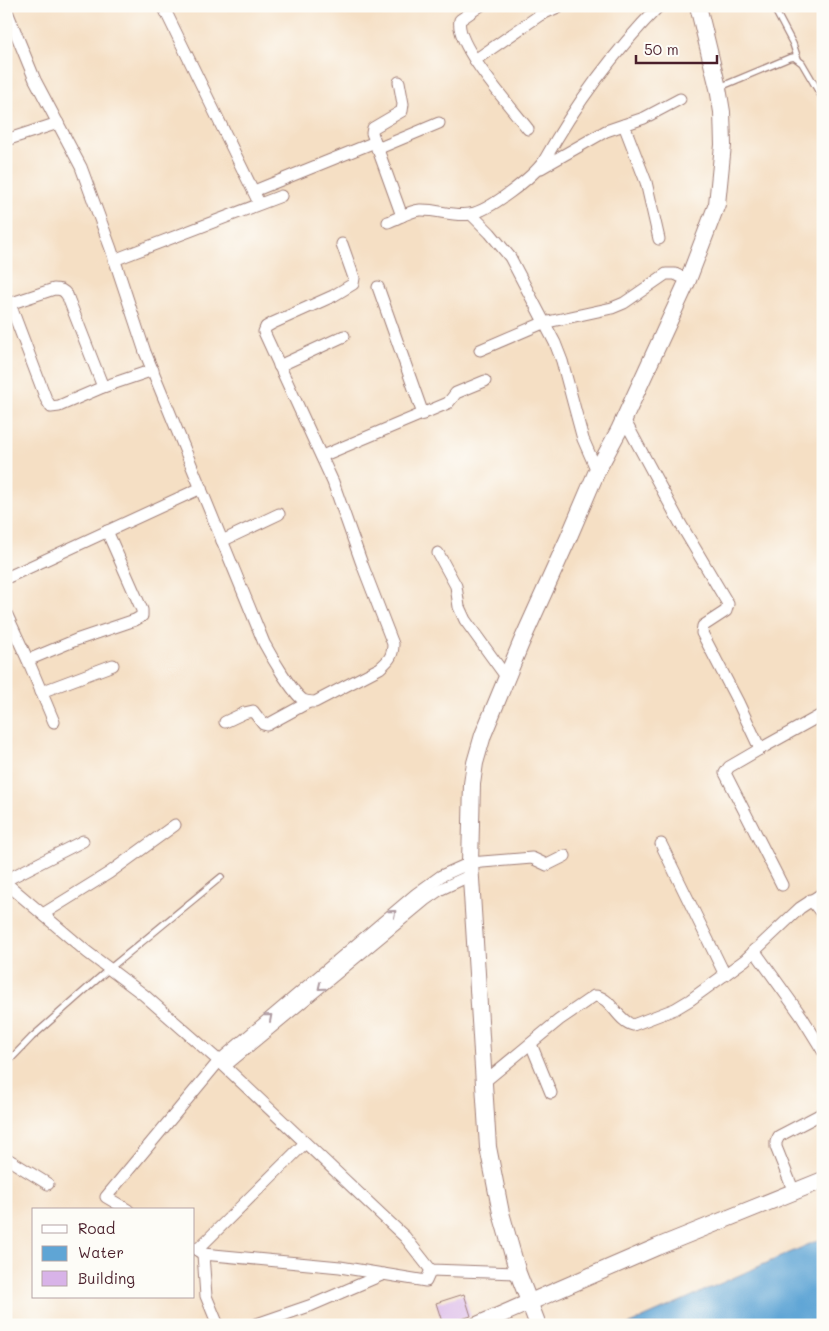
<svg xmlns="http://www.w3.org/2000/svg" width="829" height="1331" viewBox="0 0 829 1331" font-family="Mali,sans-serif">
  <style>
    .water { fill: #5fa5d5; stroke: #546280 }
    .building { fill: #d8b3e8 }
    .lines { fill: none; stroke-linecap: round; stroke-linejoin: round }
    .lane-casing { stroke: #a07f78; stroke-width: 8 }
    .street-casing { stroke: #a07f78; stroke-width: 13 }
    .secondary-casing { stroke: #a07f78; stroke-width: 18 }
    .lane { stroke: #fff; stroke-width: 5.5 }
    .street { stroke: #fff; stroke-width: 11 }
    .secondary { stroke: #fff; stroke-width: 16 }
    .oneway { stroke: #ae9aa0 }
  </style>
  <rect width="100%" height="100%" fill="#fdfcf7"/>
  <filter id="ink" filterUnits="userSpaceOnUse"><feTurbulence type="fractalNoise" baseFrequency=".02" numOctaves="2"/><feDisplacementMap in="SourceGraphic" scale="10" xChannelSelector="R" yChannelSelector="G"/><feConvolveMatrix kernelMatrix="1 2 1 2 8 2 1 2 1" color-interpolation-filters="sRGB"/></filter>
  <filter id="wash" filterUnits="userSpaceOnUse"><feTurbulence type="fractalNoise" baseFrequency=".0096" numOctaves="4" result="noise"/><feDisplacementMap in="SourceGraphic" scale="20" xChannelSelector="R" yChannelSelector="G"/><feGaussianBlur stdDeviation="1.12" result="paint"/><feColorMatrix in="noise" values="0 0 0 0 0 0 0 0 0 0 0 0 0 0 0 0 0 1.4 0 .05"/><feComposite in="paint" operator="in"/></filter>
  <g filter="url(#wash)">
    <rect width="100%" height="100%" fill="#f5dfc4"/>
    <!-- water -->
    <polygon class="water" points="823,1238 823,1324 627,1325"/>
    <g id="blocks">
      <!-- building -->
      <polygon class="building" points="464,1294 471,1316 443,1325 436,1303"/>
    </g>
  </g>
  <g filter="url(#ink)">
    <use href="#blocks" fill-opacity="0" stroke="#a07f78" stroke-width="1"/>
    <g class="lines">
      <!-- lane casing -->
      <g class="lane-casing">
        <g id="lane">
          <polyline points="775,10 793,44 798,59"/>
          <polyline points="720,87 789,58 794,57 802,63 823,99"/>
          <polyline points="6,1064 32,1037 109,969 221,877"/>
        </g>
      </g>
      <!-- street casing -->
      <g class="street-casing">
        <g id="street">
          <polyline points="163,6 259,203"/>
          <path d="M480 6 460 20C454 44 512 108 528 129"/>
          <path d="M6 9 35 80 81 167 111 249 145 352 264 643C271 656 292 692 303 700 307 702 310 702 315 702L380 668C389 660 393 656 393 644L362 564 333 482 264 332 266 327 273 323 333 296 353 284 354 278 342 244"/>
          <polyline points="475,60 540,15 560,6"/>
          <polyline points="399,82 403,104 402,111 373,128 372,133 402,216"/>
          <polyline points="624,125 646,182 659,239"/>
          <polyline points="6,140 58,123"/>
          <polyline points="377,149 439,123"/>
          <polyline points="541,168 606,131 644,118 680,99"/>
          <polyline points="254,191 375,142"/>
          <polyline points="471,214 490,233 510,257 555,343 562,361 583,439 597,471"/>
          <path d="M388 222C399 218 409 211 420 210 437 209 453 217 470 214 489 211 533 177 544 161 576 103 613 53 659 6"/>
          <polyline points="114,260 281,196"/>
          <polyline points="378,287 423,414"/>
          <polyline points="10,304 46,399 51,407 59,406 103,387 153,370"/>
          <path d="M6 305 54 289C61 289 63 290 67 295L103 387"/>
          <polyline points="480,350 543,323 612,308 624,303 666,274 675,274 688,280"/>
          <polyline points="279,366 344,336"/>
          <polyline points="624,419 680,523 728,604 726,611 703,626 702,633 738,702 760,749 729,767 725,773 782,885"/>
          <polyline points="322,456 448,403 456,393 485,381"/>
          <polyline points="222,541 279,514"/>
          <polyline points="438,553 456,586 459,607 465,620 507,678"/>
          <polyline points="6,578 201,488"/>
          <polyline points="6,613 30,665 54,722"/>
          <polyline points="28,660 76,640 135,620 142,616 142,610 107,531"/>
          <polyline points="41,692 113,665"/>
          <polyline points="225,722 244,713 253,711 263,724 267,725 309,702"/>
          <polyline points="760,749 823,714"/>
          <polyline points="661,844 725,975"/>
          <polyline points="6,880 83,841"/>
          <polyline points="6,883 87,952 144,995 219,1061 405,1237 431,1270 518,1273"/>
          <polyline points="811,900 823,915"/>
          <polyline points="43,914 109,873 175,825"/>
          <polyline points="754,950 802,1017 823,1051"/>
          <polyline points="531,1044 551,1093"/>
          <polyline points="225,1066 425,900 441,889 471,875"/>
          <path d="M484 1082 559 1020 594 996C611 996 617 1021 633 1025L675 1009 690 1000 745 960 800 908 823 893"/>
          <polyline points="6,1158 48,1184"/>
          <polyline points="794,1192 776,1147 776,1142 779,1136 823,1113"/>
          <polyline points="128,1210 106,1197 219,1061 416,894 441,876 470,863 532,858 547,865 565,856"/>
          <polyline points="194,1248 203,1254 340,1267 426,1281 431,1270"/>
          <polyline points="197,1250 305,1143"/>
          <polyline points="203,1254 206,1296 218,1325"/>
          <polyline points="254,1325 312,1305 384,1274"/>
        </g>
      </g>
      <!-- secondary casing -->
      <g class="secondary-casing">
        <g id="secondary">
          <polyline points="477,1325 657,1247 823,1180"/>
          <polyline points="538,1325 518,1273 501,1213 488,1147 470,863 472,784 475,763 483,735 521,643 568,539 597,471 619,430 688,280 717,204 723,145 722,112 718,88 698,6"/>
        </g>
      </g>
      <!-- lane -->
      <use href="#lane" class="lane"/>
      <!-- street -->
      <use href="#street" class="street"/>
      <!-- secondary -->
      <use href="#secondary" class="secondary"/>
    </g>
    <!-- one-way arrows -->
    <defs><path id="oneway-chevron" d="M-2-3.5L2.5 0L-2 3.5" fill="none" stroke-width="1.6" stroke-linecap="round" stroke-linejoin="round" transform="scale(1.25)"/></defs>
    <g class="oneway">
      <use href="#oneway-chevron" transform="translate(393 913) rotate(-40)"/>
      <use href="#oneway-chevron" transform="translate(321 987) rotate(141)"/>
      <use href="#oneway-chevron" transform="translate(269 1017) rotate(-41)"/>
    </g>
  </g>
  <!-- margin -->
  <rect width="829" height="1331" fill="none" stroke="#fdfcf7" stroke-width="25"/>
  <!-- legend -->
  <rect x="32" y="1208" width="162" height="90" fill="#fdfcf7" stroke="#b5a4a5"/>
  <rect x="42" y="1225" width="25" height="8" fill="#ffffff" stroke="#b5a4a5"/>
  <text x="78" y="1234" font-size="15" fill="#4a1f2b">Road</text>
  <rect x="42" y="1246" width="25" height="15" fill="#5fa5d5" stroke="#b5a4a5"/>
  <text x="78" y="1258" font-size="15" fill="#4a1f2b">Water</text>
  <rect x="42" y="1271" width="25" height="15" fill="#d8b3e8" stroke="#b5a4a5"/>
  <text x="78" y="1284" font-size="15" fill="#4a1f2b">Building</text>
  <!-- scale -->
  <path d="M636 55v8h81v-8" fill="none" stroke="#4a1f2b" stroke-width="2.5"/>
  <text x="644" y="55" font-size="15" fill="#4a1f2b" stroke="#fdfcf7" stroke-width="4" paint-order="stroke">50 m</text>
</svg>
